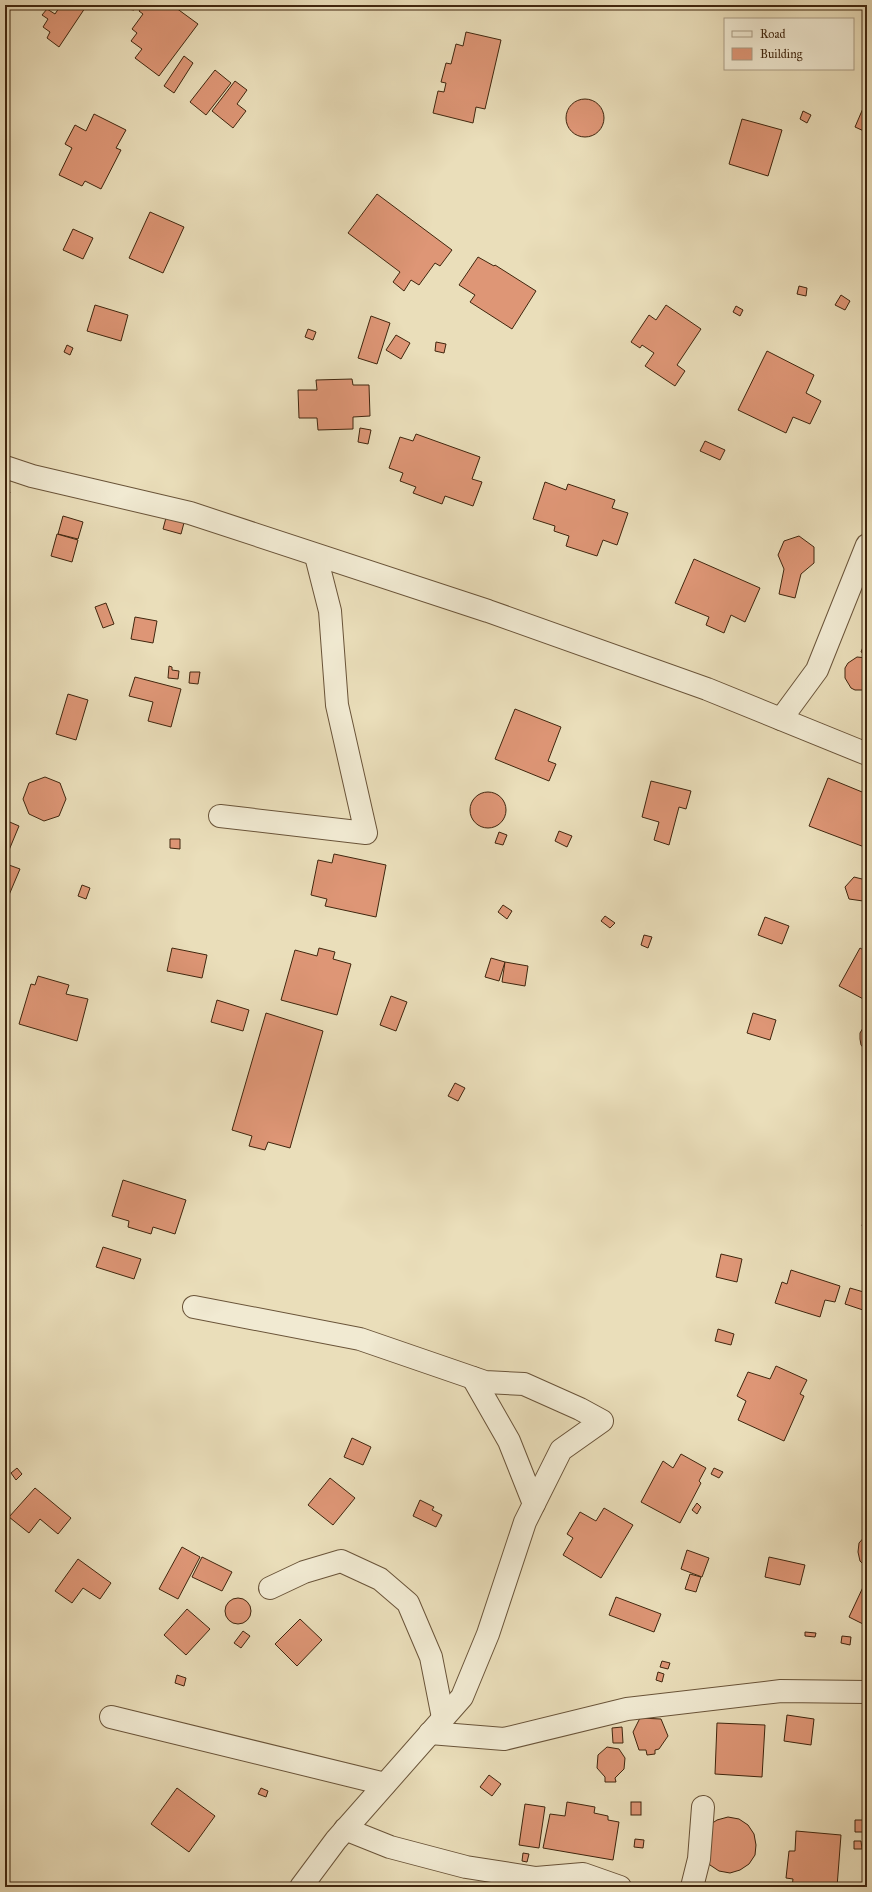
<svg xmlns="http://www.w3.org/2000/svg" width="872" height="1892" viewBox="0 0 872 1892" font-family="'IM FELL Great Primer',serif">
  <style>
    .building { fill: #de9676; stroke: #40260e }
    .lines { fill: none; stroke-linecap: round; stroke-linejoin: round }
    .street-casing { stroke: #6a5439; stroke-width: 24 }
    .street { stroke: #f1ead2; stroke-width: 22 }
  </style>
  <rect width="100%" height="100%" fill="#eadeba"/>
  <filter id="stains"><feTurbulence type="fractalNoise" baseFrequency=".005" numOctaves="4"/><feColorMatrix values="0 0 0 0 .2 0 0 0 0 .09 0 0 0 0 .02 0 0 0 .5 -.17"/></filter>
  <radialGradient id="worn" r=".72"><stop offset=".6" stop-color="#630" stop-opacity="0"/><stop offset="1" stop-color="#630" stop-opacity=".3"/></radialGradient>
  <!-- building -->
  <g class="building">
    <polygon points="61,5 87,5 59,47 47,38 50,32 43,27 48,19 42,15 47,9 55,14"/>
    <polygon points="115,5 139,5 134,10 116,7"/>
    <polygon points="143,5 172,5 198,24 159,76 135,58 142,49 131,41 137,33 132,29 143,14 139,11"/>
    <polygon points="466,32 501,40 485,109 476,107 473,123 433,113 438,91 444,92 446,83 441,82 446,63 451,64 456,44 463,46"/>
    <polygon points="184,56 193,63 174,93 164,86"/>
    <polygon points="215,70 231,83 206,115 190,102"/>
    <polygon points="235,81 247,90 237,104 246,111 233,128 212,111"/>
    <circle cx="585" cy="118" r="19"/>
    <polygon points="864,106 867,107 866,132 855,127"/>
    <polygon points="803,111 811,115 807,123 800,119"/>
    <polygon points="94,114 126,130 116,148 121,150 101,189 85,181 82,186 59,175 72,148 65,144 75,125 86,131"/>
    <polygon points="742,119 782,130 768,176 729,164"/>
    <polygon points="377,194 452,250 440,266 435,263 419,285 411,280 404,291 393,282 400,272 348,233"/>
    <polygon points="150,212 184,227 163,273 129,258"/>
    <polygon points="73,229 93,238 83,259 63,250"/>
    <polygon points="478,257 494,266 495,265 536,291 512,329 470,302 475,295 459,285"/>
    <polygon points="799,286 807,288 806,296 797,294"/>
    <polygon points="841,295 850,301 845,310 835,305"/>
    <polygon points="95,305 128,315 121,341 87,331"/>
    <polygon points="666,305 701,329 677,365 685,371 675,386 645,366 654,353 642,345 640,348 631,342 649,315 656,320"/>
    <polygon points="736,306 743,310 740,316 733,312"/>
    <polygon points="371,316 390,323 377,364 358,358"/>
    <polygon points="308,329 316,332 313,340 305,337"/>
    <polygon points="396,335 410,343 401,359 386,350"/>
    <polygon points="436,342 446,344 444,353 435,351"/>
    <polygon points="67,345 73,348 70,355 64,352"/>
    <polygon points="767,351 814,375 806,393 821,401 810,424 793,417 786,433 738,410"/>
    <polygon points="352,379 353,385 369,385 370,416 353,417 353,429 318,430 317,418 299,418 298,390 317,390 316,380"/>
    <polygon points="360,428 371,430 368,444 358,442"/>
    <polygon points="416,434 480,457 472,479 482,482 473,506 445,496 442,504 413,493 416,487 400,481 403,473 389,468 400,437 413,441"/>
    <polygon points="705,441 725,450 720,460 700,451"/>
    <polygon points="545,482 566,490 568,484 615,500 612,508 628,513 617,545 603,540 597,556 566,546 569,536 554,531 555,526 533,519"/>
    <polygon points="5,490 10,492 5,504"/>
    <polygon points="167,514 185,519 181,534 163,529"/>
    <polygon points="63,516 83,522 78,539 58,534"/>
    <polygon points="57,534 78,540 72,562 51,556"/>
    <polygon points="799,536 814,547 814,563 801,574 795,598 779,594 784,569 778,555 784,541"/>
    <polygon points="694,559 760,588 745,622 731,615 724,633 706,625 709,617 675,603"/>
    <polygon points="106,603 114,624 103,628 95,607"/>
    <polygon points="135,617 157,621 153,643 131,639"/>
    <polygon points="867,637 867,655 861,652"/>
    <polygon points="857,657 867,658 867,690 855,690 851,688 845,678 845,668 848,663"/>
    <polygon points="169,666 172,667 172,670 179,671 178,679 168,678"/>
    <polygon points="190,672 200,672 198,684 189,683"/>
    <polygon points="135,677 181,689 171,727 148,721 153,702 129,696"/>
    <polygon points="68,694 88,700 76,740 56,734"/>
    <polygon points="515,709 561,727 548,761 556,764 549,781 495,759"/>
    <polygon points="45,777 60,783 66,799 59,816 44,821 29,814 23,799 29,783"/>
    <polygon points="828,778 867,794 867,848 809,826"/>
    <polygon points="651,781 691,791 686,809 679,807 669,845 654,840 659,822 642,817"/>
    <circle cx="488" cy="810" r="18"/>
    <polygon points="5,820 19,826 7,855 5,854"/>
    <polygon points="559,831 572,836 567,847 555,841"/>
    <polygon points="499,832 507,835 503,845 495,843"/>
    <polygon points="170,839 180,839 180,849 170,848"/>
    <polygon points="334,854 386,865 376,917 325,906 327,899 311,895 318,860 332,863"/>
    <polygon points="9,865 20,869 9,895 5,894 5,874"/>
    <polygon points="854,877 866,880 867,883 867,896 863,901 849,899 845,887"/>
    <polygon points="82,885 90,888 86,899 78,896"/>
    <polygon points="503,905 512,911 507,919 498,912"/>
    <polygon points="605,916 615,923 610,928 601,921"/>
    <polygon points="765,917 789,926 782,944 758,935"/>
    <polygon points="644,935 652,937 648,948 641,945"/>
    <polygon points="172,948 207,955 202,978 167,971"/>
    <polygon points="319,948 335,952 333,959 351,964 337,1015 281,1000 295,950 317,956"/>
    <polygon points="860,948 867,952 867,1001 839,986"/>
    <polygon points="491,958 505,962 499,981 485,977"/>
    <polygon points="505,962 528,966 525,986 502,982"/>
    <polygon points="38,976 69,985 66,994 88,999 77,1041 19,1024 31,984 35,985"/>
    <polygon points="391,996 407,1002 396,1031 380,1025"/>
    <polygon points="217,1000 249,1010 243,1031 211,1022"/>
    <polygon points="266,1013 323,1031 290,1148 268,1142 265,1150 249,1146 252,1136 232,1130"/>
    <polygon points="753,1013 776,1020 770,1040 747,1033"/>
    <polygon points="866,1023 867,1023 867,1052 861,1045 860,1039 860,1033"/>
    <polygon points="455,1083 465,1088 458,1101 448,1096"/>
    <polygon points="123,1180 186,1200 175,1234 153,1227 151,1234 128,1227 129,1221 112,1216"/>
    <polygon points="867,1206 867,1227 862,1226"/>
    <polygon points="103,1247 141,1259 134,1279 96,1267"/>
    <polygon points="721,1254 742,1259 737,1282 716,1277"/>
    <polygon points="791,1270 840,1286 835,1302 825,1300 820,1317 775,1303 782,1282 787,1284"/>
    <polygon points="850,1288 867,1293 866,1311 845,1304"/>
    <polygon points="867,1315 867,1331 865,1324"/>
    <polygon points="718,1329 734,1334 731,1345 715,1341"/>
    <polygon points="776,1366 807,1380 800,1394 804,1396 784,1441 738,1420 746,1401 737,1396 748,1372 770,1379"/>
    <polygon points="352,1438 371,1447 363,1465 344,1457"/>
    <polygon points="681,1454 706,1468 699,1481 701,1483 680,1523 641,1502 663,1461 673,1468"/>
    <polygon points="17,1468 22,1474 16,1480 11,1473"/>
    <polygon points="714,1468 723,1472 719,1478 711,1474"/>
    <polygon points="330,1478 355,1498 333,1525 308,1505"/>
    <polygon points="35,1488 71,1518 58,1534 40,1519 29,1533 9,1517"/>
    <polygon points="420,1500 434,1507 432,1510 442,1515 436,1527 413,1516"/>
    <polygon points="697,1503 701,1507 697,1514 692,1510"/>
    <polygon points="604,1508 633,1525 601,1578 563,1555 573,1538 567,1534 580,1512 596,1521"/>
    <polygon points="867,1534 867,1568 860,1561 858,1552 859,1543"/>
    <polygon points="182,1547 200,1557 178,1599 159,1589"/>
    <polygon points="687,1550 709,1558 702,1577 681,1569"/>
    <polygon points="202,1557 232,1572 222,1591 192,1577"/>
    <polygon points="769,1557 805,1565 800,1585 765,1577"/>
    <polygon points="78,1559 111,1583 100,1599 83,1588 72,1603 55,1591"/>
    <polygon points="690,1574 701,1577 696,1592 685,1589"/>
    <polygon points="864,1585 867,1587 867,1626 849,1617"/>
    <polygon points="616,1597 661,1614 654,1632 609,1615"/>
    <circle cx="238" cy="1611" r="13"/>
    <polygon points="187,1609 210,1629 186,1655 164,1635"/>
    <polygon points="300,1619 322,1640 297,1666 275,1644"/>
    <polygon points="243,1631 250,1636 241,1648 234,1643"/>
    <polygon points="805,1632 816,1633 815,1637 805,1636"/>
    <polygon points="842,1636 851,1637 850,1645 841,1643"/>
    <polygon points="662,1661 670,1663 668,1669 660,1667"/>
    <polygon points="658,1672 664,1674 662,1682 656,1680"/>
    <polygon points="177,1675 186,1678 184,1686 175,1683"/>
    <polygon points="787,1715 814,1719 811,1745 784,1741"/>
    <polygon points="640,1718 661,1719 668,1736 659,1749 655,1750 655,1754 647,1755 646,1750 639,1750 633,1732"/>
    <polygon points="717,1723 765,1725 762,1777 715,1774"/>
    <polygon points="622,1727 623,1743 613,1743 612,1728"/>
    <polygon points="607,1747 619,1749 625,1758 624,1769 615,1778 616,1782 605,1782 605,1777 597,1768 598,1755"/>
    <polygon points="489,1775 501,1784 492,1796 480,1787"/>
    <polygon points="177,1788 215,1816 189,1852 151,1824"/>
    <polygon points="261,1788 268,1791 266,1797 258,1794"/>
    <polygon points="567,1802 595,1807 594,1813 608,1816 608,1820 619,1822 613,1860 543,1848 550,1814 565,1816"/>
    <rect x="631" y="1802" width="10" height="13"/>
    <polygon points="525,1804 545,1807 539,1848 519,1845"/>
    <polygon points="728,1817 739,1819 748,1825 754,1834 756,1845 755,1855 749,1864 740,1870 730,1873 719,1871 710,1865 703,1856 708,1826 717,1820"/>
    <polygon points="855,1820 863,1820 864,1832 855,1832"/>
    <polygon points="796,1831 841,1835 837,1887 792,1887 793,1879 786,1878 789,1851 795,1851"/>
    <polygon points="635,1839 644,1840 643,1848 634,1847"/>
    <polygon points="854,1841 861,1841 862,1849 854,1849"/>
    <polygon points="523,1853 529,1854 527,1862 522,1861"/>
  </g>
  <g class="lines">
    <!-- street casing -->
    <g class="street-casing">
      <g id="street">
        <polyline points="5,467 32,476 190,513 488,611 707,689 867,754"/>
        <polyline points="781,719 817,670 867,545"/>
        <polyline points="220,816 366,833 337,705 330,611 316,556"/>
        <polyline points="194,1307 360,1339 485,1382 524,1384 580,1409 602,1421 561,1450 525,1522 488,1634 462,1697 336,1840 301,1887"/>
        <polyline points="473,1378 509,1441 534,1504"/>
        <polyline points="270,1588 304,1572 341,1561 380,1579 408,1603 431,1657 443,1718"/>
        <polyline points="111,1717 385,1784"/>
        <polyline points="430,1733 504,1739 627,1709 781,1691 867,1692"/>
        <polyline points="345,1829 390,1847 466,1867 536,1878 583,1874 620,1887"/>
        <polyline points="692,1887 699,1859 703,1807"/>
      </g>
    </g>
    <!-- street -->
    <use href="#street" class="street"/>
  </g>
  <!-- margin -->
  <rect width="872" height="1892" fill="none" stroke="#eadeba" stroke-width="20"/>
  <rect x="6" y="6" width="860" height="1880" fill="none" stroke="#40260e" stroke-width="2"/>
  <rect x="10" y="10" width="852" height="1872" fill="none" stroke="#40260e"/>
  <!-- legend -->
  <rect x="724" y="18" width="130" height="52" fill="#f1ead2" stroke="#aa9c84"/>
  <rect x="732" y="31" width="20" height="6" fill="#f1ead2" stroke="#aa9c84"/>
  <text x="760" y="38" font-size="12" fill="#40260e">Road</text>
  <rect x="732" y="48" width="20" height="12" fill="#de9676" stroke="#aa9c84"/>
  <text x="760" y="58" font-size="12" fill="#40260e">Building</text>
  <rect width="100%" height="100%" filter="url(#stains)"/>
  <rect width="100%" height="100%" fill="url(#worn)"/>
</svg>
